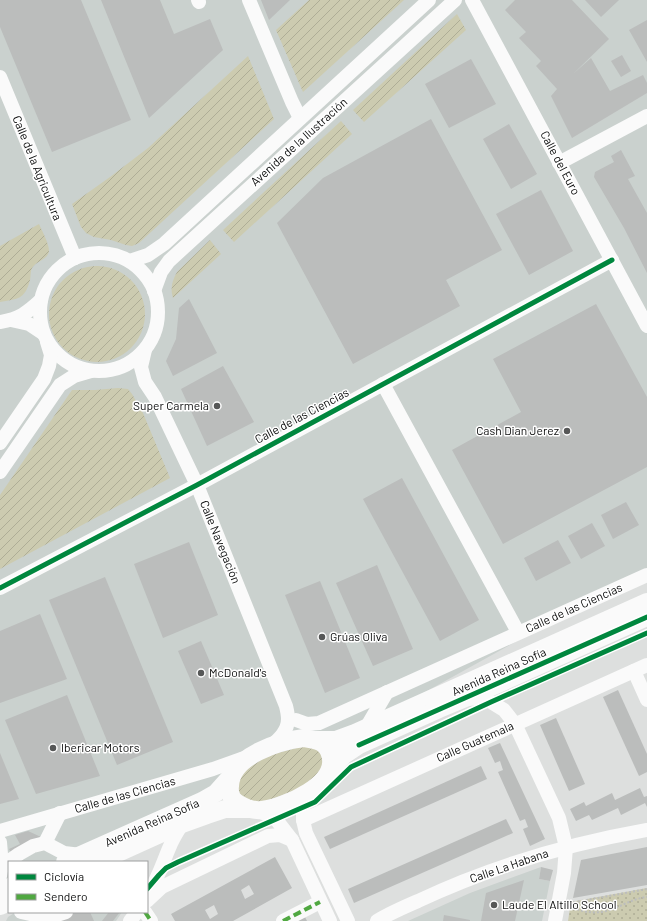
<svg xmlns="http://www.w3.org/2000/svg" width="647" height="921" viewBox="0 0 647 921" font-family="Barlow,sans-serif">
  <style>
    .built { fill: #cad1ce }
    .grass { fill: url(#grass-dots) }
    .garden { fill: url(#garden-furrows) }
    .building { fill: #bbbdbc; fill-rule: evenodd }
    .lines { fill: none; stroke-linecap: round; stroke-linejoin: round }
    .path { stroke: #bcbdbd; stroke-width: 2; stroke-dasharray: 2 2; stroke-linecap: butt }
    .minor { stroke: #fafafa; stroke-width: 14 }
    .major { stroke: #fafafa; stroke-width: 18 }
    .quiet { stroke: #50a841; stroke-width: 4; stroke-dasharray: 8 4; stroke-linecap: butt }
    .cycleway-casing { stroke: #fff; stroke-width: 8 }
    .cycleway { stroke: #00873e; stroke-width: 5 }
    .poi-dot { fill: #565757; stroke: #fff; stroke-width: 1.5 }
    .labels { text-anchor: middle; stroke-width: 3; stroke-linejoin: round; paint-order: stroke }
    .street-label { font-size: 12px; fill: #0d0e0e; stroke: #fff }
    .poi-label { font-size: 12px; fill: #0d0e0e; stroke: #fff; text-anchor: start }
  </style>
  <defs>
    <pattern id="grass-dots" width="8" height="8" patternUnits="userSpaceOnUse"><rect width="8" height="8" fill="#cccbb0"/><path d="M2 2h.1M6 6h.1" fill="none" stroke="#aead96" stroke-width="1.8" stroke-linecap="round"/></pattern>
    <pattern id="garden-furrows" width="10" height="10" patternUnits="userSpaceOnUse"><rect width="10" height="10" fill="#cccbb0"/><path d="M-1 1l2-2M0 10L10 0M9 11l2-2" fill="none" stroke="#aead96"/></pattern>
  </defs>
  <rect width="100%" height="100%" fill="#dddfde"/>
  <!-- built -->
  <g class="built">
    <polygon points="0,0 647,0 647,569 355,731 215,792 61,862 9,862 9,885 0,889"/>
    <polygon points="541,867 539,879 550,881 542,921 408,921 470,893"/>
    <polygon points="16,912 122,912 116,921 6,921 8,917"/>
  </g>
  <!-- grass -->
  <polygon class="grass" points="647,888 647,921 568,921 571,902"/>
  <!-- garden -->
  <g class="garden">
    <polygon points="309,0 404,0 303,92 276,30"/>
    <polygon points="457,14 466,30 364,122 353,110"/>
    <polygon points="248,56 274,119 139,243 132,246 126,245 111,240 94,237 86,233 81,227 72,204 110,177 148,148"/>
    <polygon points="341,121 352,134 234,242 223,230"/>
    <path d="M39 224C42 231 49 243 49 251 48 260 36 261 32 268 30 272 31 276 30 280 25 300 17 299 0 302V246Z"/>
    <path d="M210 240 221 254 173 298C170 288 172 281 177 272Z"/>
    <circle cx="97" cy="314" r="48"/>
    <polygon points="118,388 128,389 132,394 143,413 170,478 0,569 0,495 72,390 95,390"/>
    <polygon points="304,746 314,747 321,754 323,763 319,773 299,789 266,801 253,803 240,794 237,786 239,777 247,769 261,760 274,754"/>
  </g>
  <!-- building -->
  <g class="building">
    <polygon points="0,0 81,0 131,120 52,152 0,27"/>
    <polygon points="101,0 160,0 174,34 210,19 223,50 149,118"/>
    <polygon points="261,0 290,0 269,20"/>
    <polygon points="515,0 572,0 609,39 573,74 591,58 610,91 643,75 647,83 647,93 572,138 551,96 557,89 536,66 541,61 519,38 526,32 505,10"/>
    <polygon points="585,0 619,0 601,17"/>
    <polygon points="647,20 647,62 629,30"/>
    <polygon points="622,55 631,71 621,77 611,61"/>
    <polygon points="471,59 496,104 449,128 425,84"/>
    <polygon points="431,119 502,250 446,280 460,306 353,364 277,223 323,178"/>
    <polygon points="509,124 537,174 511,189 483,139"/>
    <polygon points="621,150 635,176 628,179 647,213 647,273 624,228 594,177 595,172 614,162 611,156"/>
    <polygon points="541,190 573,251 529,275 496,214"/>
    <polygon points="189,299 217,353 173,376 166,361 176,339 179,308"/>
    <polygon points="596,304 647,397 647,467 503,544 452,450 521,412 493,359"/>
    <polygon points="223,366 254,422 207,446 181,389"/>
    <polygon points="402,478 479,620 440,641 363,499"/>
    <polygon points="626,502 639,525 613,539 601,515"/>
    <polygon points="592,523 605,546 581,559 568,536"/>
    <polygon points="558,540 571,563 536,581 524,558"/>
    <polygon points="189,542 218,615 163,638 134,564"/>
    <polygon points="377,565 413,649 373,666 336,583"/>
    <polygon points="105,577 173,742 117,765 49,600"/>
    <polygon points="320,581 360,678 325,693 285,595"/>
    <polygon points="40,614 67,679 0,703 0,631"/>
    <polygon points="201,641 224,695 201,704 178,651"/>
    <polygon points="618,690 647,754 647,772 639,776 603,697"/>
    <polygon points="67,695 100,776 36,794 5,720"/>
    <polygon points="556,718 585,784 569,791 540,725"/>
    <polygon points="500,743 545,839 530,846 523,829 528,827 525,819 520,821 498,772 503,770 500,761 495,763 488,748"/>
    <polygon points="0,753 19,799 0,804"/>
    <polygon points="481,766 487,779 330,849 324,837"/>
    <polygon points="640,788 644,797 647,796 647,807 645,803 621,815 618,808 592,820 589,815 576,821 570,809 584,802 586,806 612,793 615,800"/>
    <polygon points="506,819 513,833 354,903 348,889"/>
    <polygon points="28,831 54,843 16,862 9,849 20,844 15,835"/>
    <polygon points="647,847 647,885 573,898 581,860"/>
    <path d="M275 857 292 888 233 921H175L171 914ZM249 885 254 894 245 899 241 890ZM214 905 218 914 210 919 205 910Z"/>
    <polygon points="541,867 553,870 550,881 539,879"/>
    <polygon points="524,880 515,921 481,921 486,893"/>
    <polygon points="56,912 90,912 94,921 60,921"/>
    <polygon points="109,912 120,912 113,921 102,921"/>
    <polygon points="444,915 470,920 470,921 443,921"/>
    <polygon points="305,917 307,921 297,921"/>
  </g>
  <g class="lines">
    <!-- path -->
    <g class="path">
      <polyline points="570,903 647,889"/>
      <path d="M570 906C586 915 604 914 620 906 629 902 637 898 647 897"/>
    </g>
    <!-- minor -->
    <g class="minor">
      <polyline points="198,0 199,2"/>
      <polyline points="249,0 292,102 300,118"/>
      <polyline points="472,0 647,326"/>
      <polyline points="0,77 75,258"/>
      <polyline points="559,163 647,116"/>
      <circle cx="99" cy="312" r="59"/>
      <polyline points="130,261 148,255 164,244 429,0"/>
      <polyline points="154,291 161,272 169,261 455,0"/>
      <polyline points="11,320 29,324 44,334"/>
      <path d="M0 322C19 319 27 313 41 300"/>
      <path d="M145 350 141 367 145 382 155 397 197 485 286 706C287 710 288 715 288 719 288 731 279 739 271 746"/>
      <polyline points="383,384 518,632"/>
      <polyline points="0,443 44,379 49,366 51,355 47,342"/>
      <polyline points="0,472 60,385 74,376 91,371"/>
      <polyline points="0,588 197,485 612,260"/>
      <polyline points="634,671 647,700"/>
      <polyline points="467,699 480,698 491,702 504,710 515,724 559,818 566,847 564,873 555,921"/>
      <polyline points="296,720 307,724 319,723 647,575"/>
      <polyline points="366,728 387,692"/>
      <polyline points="312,789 303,807 303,820 306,833 348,921"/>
      <polyline points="259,811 275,818 292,840 330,921"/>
      <polyline points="303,820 647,665"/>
      <polyline points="0,831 213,769 241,759 248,757"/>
      <polyline points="0,842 2,866 0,876"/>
      <polyline points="45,843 60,813"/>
      <polyline points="2,866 19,854 33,846 45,843 64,853 81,855"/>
      <path d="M148 894C158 879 163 862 170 846 173 838 178 831 182 824"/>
      <polyline points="147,901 162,887 268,836 280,835 292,840"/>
      <polyline points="21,912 35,915 57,915 66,912"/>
      <polyline points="145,912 151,921"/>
      <polyline points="130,921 137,912"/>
      <polyline points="283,921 320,902"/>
      <path d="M377 921C390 913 404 907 418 901 490 867 568 844 647 830"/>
    </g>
    <!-- major -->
    <g class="major">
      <path d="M304 738C316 740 326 741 330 754 340 784 285 807 262 810 254 811 246 808 239 804 232 801 229 794 230 786 231 756 279 741 304 738Z"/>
      <polyline points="316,740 336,740 355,733 647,602"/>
      <polyline points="330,771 344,755 359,745 439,709 480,692 647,617"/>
      <polyline points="65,862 202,801 216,793 232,775"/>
      <polyline points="98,862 182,824 207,815 225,809 249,809"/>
      <polyline points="0,891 9,887"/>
      <polyline points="0,906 9,902"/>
    </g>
    <!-- quiet -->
    <g class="quiet">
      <polyline points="145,912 151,921"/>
      <polyline points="283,921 320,902"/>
    </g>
    <!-- cycleway casing -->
    <g class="cycleway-casing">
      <g id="cycleway">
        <polyline points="0,588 197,485 612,260"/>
        <path d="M359 745C455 702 551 660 647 617"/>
        <polyline points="147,889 159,875 166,868 178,862 315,802 351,767 491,702 647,633"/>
      </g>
    </g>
    <!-- cycleway -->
    <use href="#cycleway" class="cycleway"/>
  </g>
  <!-- markers -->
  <g class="poi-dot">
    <circle cx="217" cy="406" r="4"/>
    <circle cx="567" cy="431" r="4"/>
    <circle cx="322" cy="637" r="4"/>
    <circle cx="201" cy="673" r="4"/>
    <circle cx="53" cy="748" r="4"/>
    <circle cx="494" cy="905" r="4"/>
  </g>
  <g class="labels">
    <!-- street labels -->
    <g class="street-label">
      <text transform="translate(299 142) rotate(-42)" y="4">Avenida de la Ilustración</text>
      <text transform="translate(560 163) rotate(62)" y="4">Calle del Euro</text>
      <text transform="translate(37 168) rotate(68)" y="4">Calle de la Agricultura</text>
      <text transform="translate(302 416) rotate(-28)" y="4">Calle de las Ciencias</text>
      <text transform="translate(220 542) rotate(68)" y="4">Calle Navegación</text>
      <text transform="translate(574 608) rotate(-24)" y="4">Calle de las Ciencias</text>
      <text transform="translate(499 672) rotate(-24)" y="4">Avenida Reina Sofía</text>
      <text transform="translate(475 742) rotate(-24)" y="4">Calle Guatemala</text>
      <text transform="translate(125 795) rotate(-16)" y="4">Calle de las Ciencias</text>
      <text transform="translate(152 823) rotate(-24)" y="4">Avenida Reina Sofía</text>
      <text transform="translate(509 866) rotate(-19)" y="4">Calle La Habana</text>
    </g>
    <!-- poi labels -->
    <g class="poi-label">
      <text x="209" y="410" text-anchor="end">Super Carmela</text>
      <text x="559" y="435" text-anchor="end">Cash Dian Jerez</text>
      <text x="330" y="641">Grúas Oliva</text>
      <text x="209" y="677">McDonald's</text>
      <text x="61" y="752">Ibericar Motors</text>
      <text x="502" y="909">Laude El Altillo School</text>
    </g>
  </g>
  <!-- legend -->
  <rect x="8" y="861" width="140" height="52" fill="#ffffff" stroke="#9e9f9f"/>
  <rect x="16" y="874" width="20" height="6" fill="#00873e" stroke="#9e9f9f"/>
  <text x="44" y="881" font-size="12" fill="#0d0e0e">Ciclovía</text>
  <rect x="16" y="894" width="20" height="6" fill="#50a841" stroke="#9e9f9f"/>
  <text x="44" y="901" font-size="12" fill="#0d0e0e">Sendero</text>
</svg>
